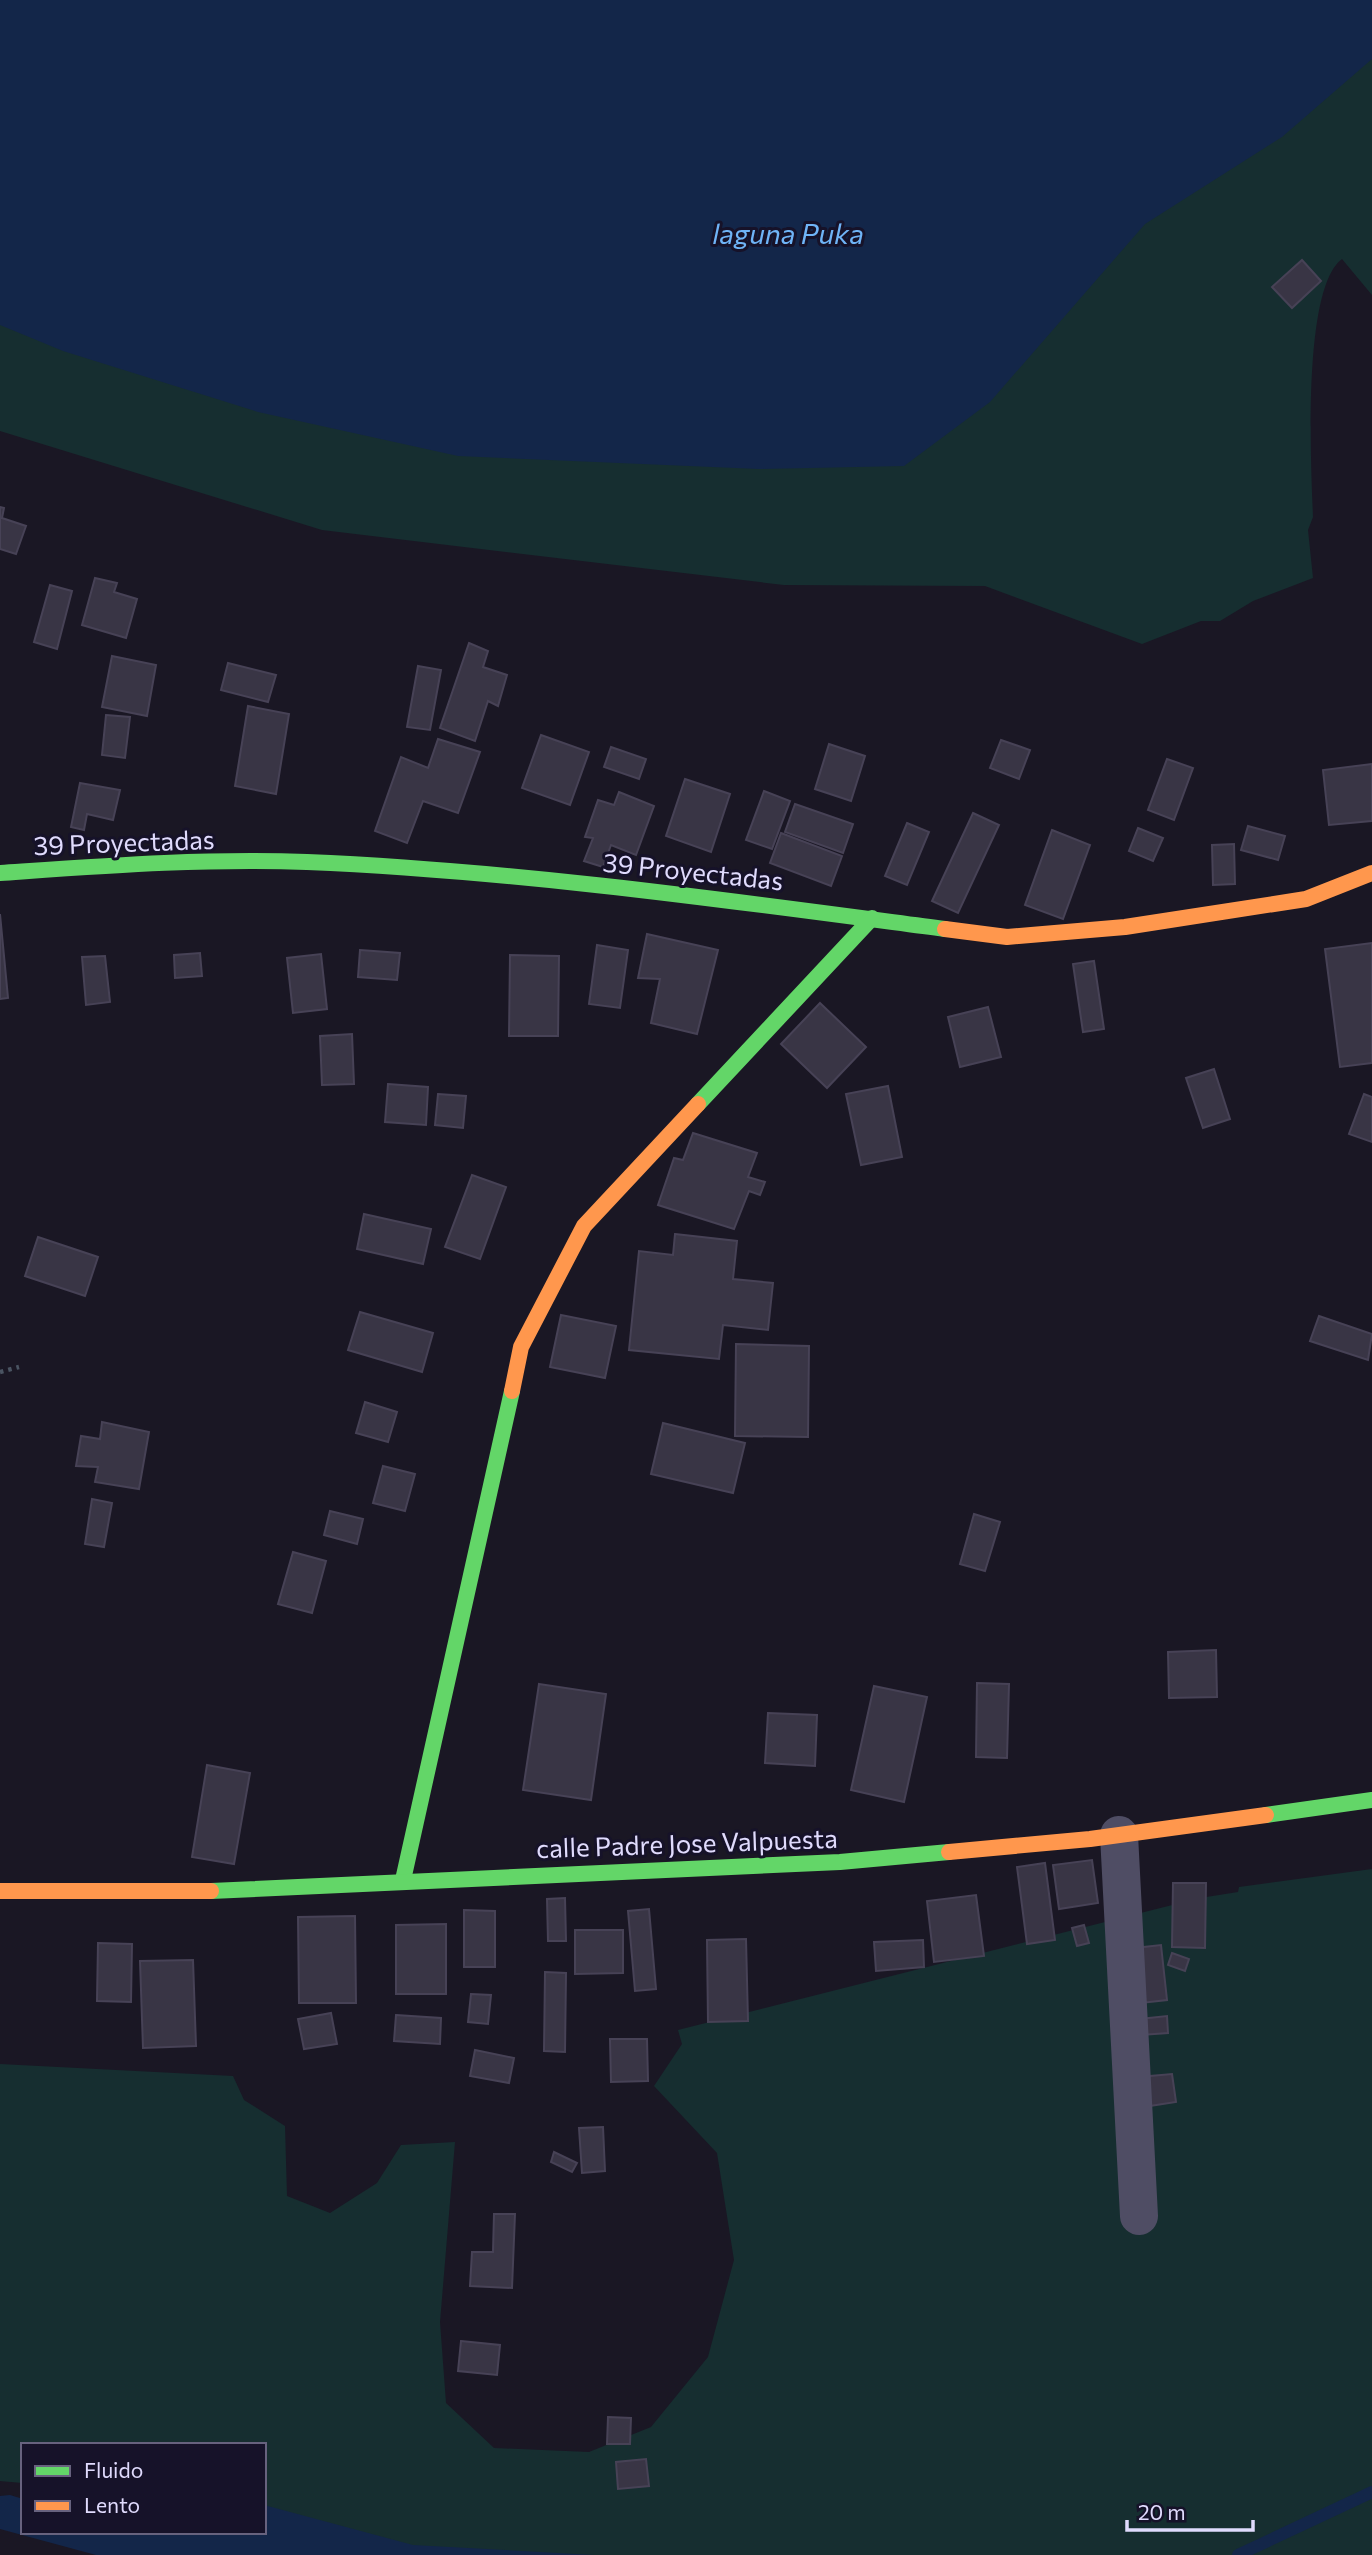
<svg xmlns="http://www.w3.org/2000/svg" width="1372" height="2555" viewBox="0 0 1372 2555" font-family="Commissioner,sans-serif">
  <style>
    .green { fill: #162e30 }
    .water { fill: #132649 }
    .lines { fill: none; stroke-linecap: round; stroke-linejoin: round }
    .stream { stroke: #132649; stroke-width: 12 }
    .building { fill: #393545; stroke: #474256; stroke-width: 2 }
    .path { stroke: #4a5462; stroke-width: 4.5; stroke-dasharray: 3.5 5; stroke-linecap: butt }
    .street { stroke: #4f4d64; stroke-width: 38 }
    .fast { stroke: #63d668; stroke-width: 16 }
    .slow { stroke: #ff974d; stroke-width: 16 }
    .labels { text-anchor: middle; stroke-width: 6; stroke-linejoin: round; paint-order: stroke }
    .street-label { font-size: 26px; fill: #e0dbfd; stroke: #161229 }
    .water-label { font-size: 28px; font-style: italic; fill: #6fb4f7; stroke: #161229 }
  </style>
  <rect width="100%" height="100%" fill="#1a1724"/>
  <!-- green -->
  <g class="green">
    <path d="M0 0H1372V295L1342 259C1302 288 1311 467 1313 517L1308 530 1313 578 1253 601 1220 621H1201L1142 644 985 586 784 585 322 530 0 431Z"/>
    <polygon points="1372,1869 1372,2555 127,2555 264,2532 264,2445 23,2445 23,2483 0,2481 0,2064 233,2076 244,2100 285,2126 287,2196 330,2213 377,2183 401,2145 455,2142 440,2322 446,2403 494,2448 589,2452 651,2427 708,2357 734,2260 717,2153 654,2086 682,2044 678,2030 1200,1898 1238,1892 1239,1887"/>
  </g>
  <!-- water -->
  <g class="water">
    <polygon points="0,0 1372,0 1372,59 1282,137 1145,224 990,402 904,466 759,469 458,456 258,412 63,351 0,325"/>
    <polygon points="10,2495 23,2499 23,2532 264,2532 264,2505 413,2545 594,2555 96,2555 0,2529 0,2496"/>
  </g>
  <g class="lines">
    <!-- stream -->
    <polyline class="stream" points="1238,2555 1372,2492"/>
  </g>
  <!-- building -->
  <g class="building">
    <polygon points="1302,260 1321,281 1292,308 1272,287"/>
    <polygon points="0,507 4,508 2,518 26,526 16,554 0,549"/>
    <polygon points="95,578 117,583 114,592 137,599 126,638 82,625"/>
    <polygon points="50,585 72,591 57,649 34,642"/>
    <polygon points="469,643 488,651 483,667 507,675 498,706 488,701 475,741 440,728"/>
    <polygon points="112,656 156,665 147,716 102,707"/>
    <polygon points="228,663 276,675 268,702 221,690"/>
    <polygon points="418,666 441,670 430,730 407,727"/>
    <polygon points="248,706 289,714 276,794 235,786"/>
    <polygon points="106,715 130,717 125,758 102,755"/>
    <polygon points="541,735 589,752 570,805 522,788"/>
    <polygon points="438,739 480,752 458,813 423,801 407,843 375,831 401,757 428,768"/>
    <polygon points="1001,740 1030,750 1019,779 990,768"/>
    <polygon points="829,744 865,756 851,801 815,789"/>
    <polygon points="611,747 646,759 639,779 604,767"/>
    <polygon points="1167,759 1193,768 1174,820 1148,810"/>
    <polygon points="1372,764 1372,821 1329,825 1323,770"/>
    <polygon points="685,779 730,794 711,852 666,836"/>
    <polygon points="80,783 120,790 113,820 87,814 84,830 71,827"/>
    <polygon points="764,791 790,801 772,849 746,840"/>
    <polygon points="619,792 654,806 636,855 611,845 603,867 584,861 593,838 585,837 598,800 614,805"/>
    <polygon points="795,804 853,824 843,853 785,832"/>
    <polygon points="973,813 999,825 958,913 932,901"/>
    <polygon points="907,823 929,832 907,885 885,876"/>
    <polygon points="1248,826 1285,836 1278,860 1241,850"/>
    <polygon points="1138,828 1163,838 1153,861 1129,851"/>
    <polygon points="1052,830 1090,845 1063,919 1025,905"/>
    <polygon points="781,833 842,856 831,886 770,863"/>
    <polygon points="1234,844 1235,884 1213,885 1212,845"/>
    <polygon points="0,914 8,998 0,999"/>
    <polygon points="647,934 718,950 697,1034 651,1023 660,979 638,978"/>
    <polygon points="1372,943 1372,1063 1340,1067 1325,949"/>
    <polygon points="597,945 628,950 620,1008 589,1004"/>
    <polygon points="360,950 400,953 397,980 358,977"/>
    <polygon points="200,953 202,976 175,978 174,955"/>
    <polygon points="321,954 327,1009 293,1013 287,958"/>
    <polygon points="510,955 559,956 558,1036 509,1036"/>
    <polygon points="105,956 110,1002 86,1005 82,957"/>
    <polygon points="1094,961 1104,1029 1083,1032 1073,964"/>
    <polygon points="820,1003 866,1047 827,1088 781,1044"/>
    <polygon points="988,1007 1001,1057 960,1067 948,1017"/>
    <polygon points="352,1034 354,1084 322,1085 320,1036"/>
    <polygon points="1214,1069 1230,1119 1203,1128 1186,1078"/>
    <polygon points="388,1084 428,1087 426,1125 385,1122"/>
    <polygon points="888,1086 902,1157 861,1165 846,1094"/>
    <polygon points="438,1094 466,1096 463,1128 435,1125"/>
    <polygon points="1364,1094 1372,1097 1372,1142 1349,1134"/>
    <polygon points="693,1133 757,1153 748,1177 765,1182 760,1195 749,1191 734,1229 658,1205 674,1158 683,1160"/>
    <polygon points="472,1175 506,1187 480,1259 445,1247"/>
    <polygon points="364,1214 431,1229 423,1264 357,1249"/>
    <polygon points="675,1234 737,1241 733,1279 773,1283 768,1330 723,1325 719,1359 629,1350 639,1251 673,1255"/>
    <polygon points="38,1237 98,1257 85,1296 25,1276"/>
    <polygon points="360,1312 433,1333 422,1372 348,1350"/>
    <polygon points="561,1315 616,1326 605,1378 550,1367"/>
    <polygon points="1319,1316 1372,1334 1368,1360 1310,1341"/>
    <polygon points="736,1344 809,1346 808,1437 735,1436"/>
    <polygon points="365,1402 397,1412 388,1442 356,1433"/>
    <polygon points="102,1422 149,1432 139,1489 95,1482 98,1467 76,1466 81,1436 100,1439"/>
    <polygon points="663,1423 745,1443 733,1493 651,1474"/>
    <polygon points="383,1466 415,1474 405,1511 373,1503"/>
    <polygon points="92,1499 112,1503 104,1547 85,1544"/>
    <polygon points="330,1511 363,1519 357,1544 324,1535"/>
    <polygon points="974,1514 1000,1522 985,1571 960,1564"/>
    <polygon points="293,1552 326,1561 312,1613 278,1604"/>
    <polygon points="1216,1650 1217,1697 1169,1698 1168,1652"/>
    <polygon points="977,1683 1009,1684 1007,1758 976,1757"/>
    <polygon points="539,1684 606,1694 591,1800 523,1790"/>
    <polygon points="874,1686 927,1697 904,1802 851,1790"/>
    <polygon points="768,1713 817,1715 815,1766 765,1763"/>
    <polygon points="207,1765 250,1773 234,1864 192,1857"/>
    <polygon points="1092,1860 1098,1903 1059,1909 1053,1865"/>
    <polygon points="1045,1863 1055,1940 1027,1944 1017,1867"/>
    <polygon points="1173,1883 1206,1883 1205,1948 1172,1947"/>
    <polygon points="976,1895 984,1956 934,1962 927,1901"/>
    <polygon points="565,1898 566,1941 548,1941 547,1899"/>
    <polygon points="649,1909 656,1989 635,1991 628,1911"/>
    <polygon points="464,1910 495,1911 495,1967 464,1967"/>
    <polygon points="355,1916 356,2003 299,2003 298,1917"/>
    <polygon points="446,1924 446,1994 396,1994 396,1925"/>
    <polygon points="1084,1925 1089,1943 1077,1946 1072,1928"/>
    <polygon points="575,1930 623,1930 623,1973 575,1974"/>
    <polygon points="746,1939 748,2021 708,2022 707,1940"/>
    <polygon points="923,1940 924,1967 876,1971 874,1942"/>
    <polygon points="98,1943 132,1944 131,2002 97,2001"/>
    <polygon points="1161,1945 1167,2000 1141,2003 1135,1948"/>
    <polygon points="1172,1953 1189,1959 1185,1971 1168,1965"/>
    <polygon points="193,1960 196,2046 143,2048 140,1961"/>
    <polygon points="545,1972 566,1973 565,2052 544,2051"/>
    <polygon points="471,1994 491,1995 488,2024 468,2022"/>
    <polygon points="331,2013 337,2044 304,2049 298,2019"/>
    <polygon points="396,2015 441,2018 440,2044 394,2041"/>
    <polygon points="1167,2016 1168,2033 1141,2035 1140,2019"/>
    <polygon points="610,2039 647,2039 648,2081 611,2082"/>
    <polygon points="475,2050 514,2058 509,2083 470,2076"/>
    <polygon points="1172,2074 1176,2102 1143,2107 1139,2077"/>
    <polygon points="603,2127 605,2171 582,2173 579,2128"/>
    <polygon points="554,2152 577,2163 572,2172 551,2162"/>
    <polygon points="494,2214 515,2214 512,2288 470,2286 472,2252 493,2252"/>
    <polygon points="461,2341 500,2345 497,2375 458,2371"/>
    <polygon points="608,2417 631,2418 630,2444 607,2444"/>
    <polygon points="646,2459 649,2486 618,2489 616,2462"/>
  </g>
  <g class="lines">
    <!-- path -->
    <polyline class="path" points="0,1372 19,1367"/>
    <!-- street -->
    <polyline class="street" points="1119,1835 1139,2216"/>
    <!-- fast -->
    <g class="fast">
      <path d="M0 873C102 866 205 858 307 862 520 871 733 901 945 929"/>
      <polyline points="698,1104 872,918"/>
      <polyline points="1266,1815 1372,1800"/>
      <polyline points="403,1880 512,1391"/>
      <polyline points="211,1891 840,1862 949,1852"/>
    </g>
    <!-- slow -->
    <g class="slow">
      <polyline points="945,929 1007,937 1125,927 1306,899 1372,873"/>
      <polyline points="512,1391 521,1347 584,1226 698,1104"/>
      <polyline points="949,1852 1090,1839 1266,1815"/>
      <polyline points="0,1891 211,1891"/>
    </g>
  </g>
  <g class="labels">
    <!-- street labels -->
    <g class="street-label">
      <text transform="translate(124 843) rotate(-2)" y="9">39 Proyectadas</text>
      <text transform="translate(693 872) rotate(6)" y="9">39 Proyectadas</text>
      <text transform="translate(687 1844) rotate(-2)" y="9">calle Padre Jose Valpuesta</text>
    </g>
    <!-- water labels -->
    <g class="water-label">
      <text x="788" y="244">laguna Puka</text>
    </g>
  </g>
  <!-- legend -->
  <rect x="21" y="2443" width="245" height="91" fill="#161229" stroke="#67627e" stroke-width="2"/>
  <rect x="35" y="2466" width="35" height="10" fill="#63d668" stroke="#67627e" stroke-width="2"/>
  <text x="84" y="2478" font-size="21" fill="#e0dbfd">Fluido</text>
  <rect x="35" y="2501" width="35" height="10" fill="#ff974d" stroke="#67627e" stroke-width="2"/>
  <text x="84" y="2513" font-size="21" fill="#e0dbfd">Lento</text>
  <!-- scale -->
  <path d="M1127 2520v10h126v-10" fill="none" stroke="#e0dbfd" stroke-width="3.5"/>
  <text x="1138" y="2520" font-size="21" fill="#e0dbfd" stroke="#161229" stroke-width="5" paint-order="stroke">20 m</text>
</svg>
